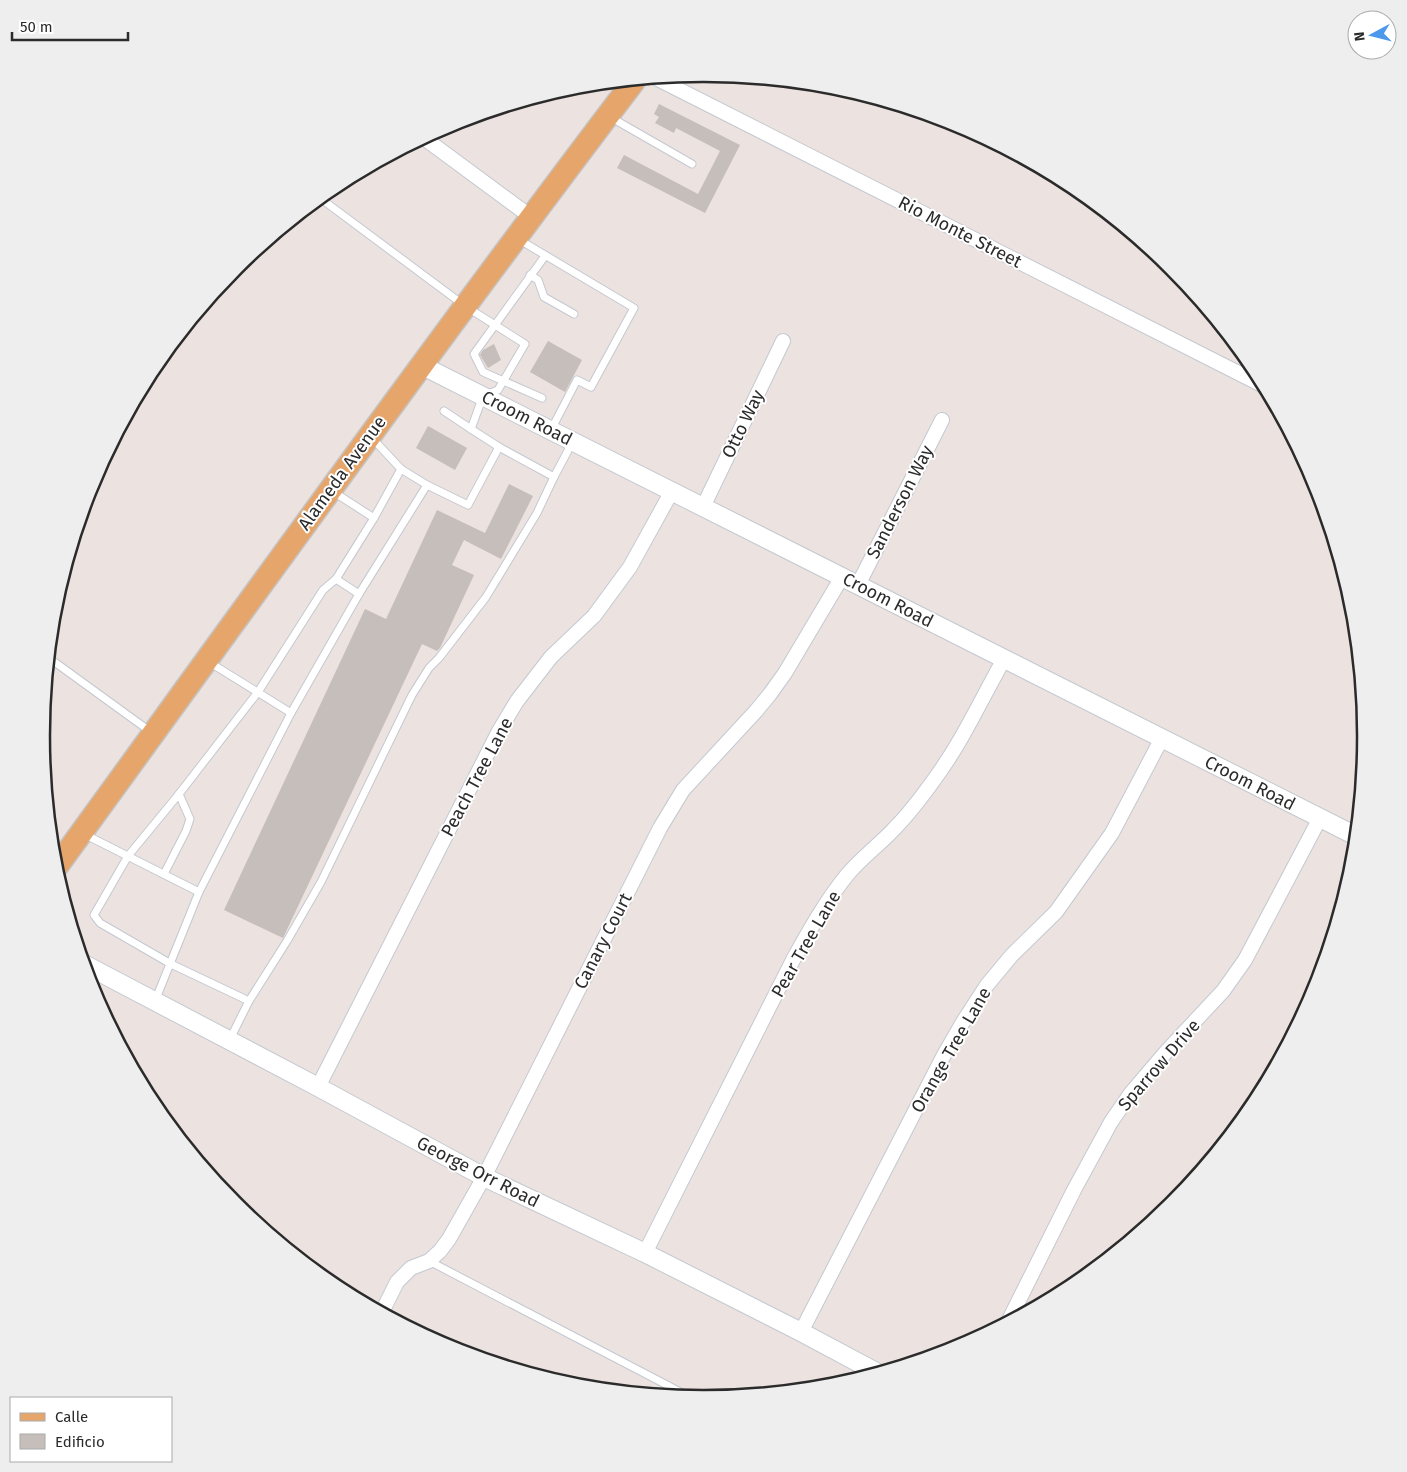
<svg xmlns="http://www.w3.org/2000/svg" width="1407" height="1472" viewBox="0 0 1407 1472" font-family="'Fira Sans',sans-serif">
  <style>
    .building { fill: #c5beba }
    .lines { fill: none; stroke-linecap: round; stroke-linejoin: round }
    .service-casing { stroke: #c3c9d1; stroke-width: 9 }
    .minor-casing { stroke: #c3c9d1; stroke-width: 16 }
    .tertiary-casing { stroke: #c3c9d1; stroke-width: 20 }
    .primary-casing { stroke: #c4c4c4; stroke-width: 25 }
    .service { stroke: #fff; stroke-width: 7 }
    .minor { stroke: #fff; stroke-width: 14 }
    .tertiary { stroke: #fff; stroke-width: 18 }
    .primary { stroke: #e6a56a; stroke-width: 22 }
    .labels { text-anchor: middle; stroke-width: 4; stroke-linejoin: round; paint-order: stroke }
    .street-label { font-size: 18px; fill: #2b2b2b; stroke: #fff }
    .rim { fill: none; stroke: #2b2b2b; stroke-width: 2.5 }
  </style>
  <rect width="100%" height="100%" fill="#ece2df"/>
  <!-- building -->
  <g class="building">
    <polygon points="659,104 740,145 705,213 617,168 624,155 698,194 720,151 676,128 674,133 655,123 659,117 654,114"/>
    <polygon points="548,341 582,360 565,392 530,372"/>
    <polygon points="494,344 501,360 488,368 480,355 483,350"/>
    <polygon points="428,426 467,448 455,470 416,448"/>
    <polygon points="509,484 533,496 501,559 464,540 452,565 474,575 440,648 437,651 422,644 283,938 224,910 365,609 386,619 437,510 485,533"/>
  </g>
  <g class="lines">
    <!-- service casing -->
    <g class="service-casing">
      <g id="service">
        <polyline points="610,117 692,164"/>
        <polyline points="320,198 465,306 525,344 498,390 483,396 471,429 499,447"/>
        <polyline points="518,239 634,308 591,387 577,380 551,430"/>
        <polyline points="530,275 538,280 544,297 574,314"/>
        <polyline points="542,398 483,372 474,354 545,256"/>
        <polyline points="444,411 471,429"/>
        <polyline points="373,439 401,469 427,485"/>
        <polyline points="332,491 374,518"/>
        <polyline points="336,579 359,594"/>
        <polyline points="49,658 151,732"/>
        <polyline points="291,713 359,594 427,485 468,505 499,447 554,477 572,443"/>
        <polyline points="84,834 199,892 291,713 209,662"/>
        <polyline points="164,874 186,831 190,819 179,794"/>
        <polyline points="155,1001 199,892"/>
        <polyline points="249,1001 287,941 321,882 412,695 429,668 439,658 486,597 537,513 554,477"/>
        <polyline points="230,1039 249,1001 171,964 100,923 94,915 128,856 179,794 258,692 323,590 336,579 374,518 401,469"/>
        <polyline points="429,1261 690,1397"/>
      </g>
    </g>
    <!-- minor casing -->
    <g class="minor-casing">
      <g id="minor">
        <polyline points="656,78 1264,386"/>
        <polyline points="424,138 531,217"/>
        <polyline points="703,507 783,341"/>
        <polyline points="858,585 942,420"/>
        <polyline points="318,1087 499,731 517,701 551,657 594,616 630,567 672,491"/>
        <path d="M645 1253 794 958C810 929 826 901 847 875 861 858 878 846 893 830 908 815 924 794 936 777 963 740 982 698 1004 659"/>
        <polyline points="382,1312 397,1282 411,1268 429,1261 440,1251 449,1239 484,1177 660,828 683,790 756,711 770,694 785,673 842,577"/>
        <polyline points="1009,1320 1074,1190 1111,1122 1131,1093 1166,1052 1223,991 1245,960 1320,818"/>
        <polyline points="801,1332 944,1055 963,1022 987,985 1012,955 1056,912 1112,833 1162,738"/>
      </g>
    </g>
    <!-- tertiary casing -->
    <g class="tertiary-casing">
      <g id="tertiary">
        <polyline points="421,365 1356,836"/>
        <polyline points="84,964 318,1087 484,1177 645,1253 801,1332 876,1372"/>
      </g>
    </g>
    <!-- primary casing -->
    <g class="primary-casing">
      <path id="primary" d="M55 869C247 605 437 340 634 81"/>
    </g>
    <!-- service -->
    <use href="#service" class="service"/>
    <!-- minor -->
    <use href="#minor" class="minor"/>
    <!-- tertiary -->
    <use href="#tertiary" class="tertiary"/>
    <!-- primary -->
    <use href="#primary" class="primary"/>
  </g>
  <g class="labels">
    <!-- street labels -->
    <g class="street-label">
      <text transform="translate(960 232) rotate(27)" y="6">Rio Monte Street</text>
      <text transform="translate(527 418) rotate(27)" y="6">Croom Road</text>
      <text transform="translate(743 424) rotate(-64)" y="6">Otto Way</text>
      <text transform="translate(342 473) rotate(-54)" y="6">Alameda Avenue</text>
      <text transform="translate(900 502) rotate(-63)" y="6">Sanderson Way</text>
      <text transform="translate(888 600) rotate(27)" y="6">Croom Road</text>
      <text transform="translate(477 777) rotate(-62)" y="6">Peach Tree Lane</text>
      <text transform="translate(1250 783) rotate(27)" y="6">Croom Road</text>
      <text transform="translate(603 941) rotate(-63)" y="6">Canary Court</text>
      <text transform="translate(806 944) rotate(-60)" y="6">Pear Tree Lane</text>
      <text transform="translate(951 1050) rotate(-60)" y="6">Orange Tree Lane</text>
      <text transform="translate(1159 1065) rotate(-49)" y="6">Sparrow Drive</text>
      <text transform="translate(478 1172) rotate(27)" y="6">George Orr Road</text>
    </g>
  </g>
  <!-- crop -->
  <path d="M0 0H1407V1472H0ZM703 82H704A653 653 0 0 1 1357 735V737A653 653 0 0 1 704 1390H703A653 653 0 0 1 50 737V735A653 653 0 0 1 703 82Z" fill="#eee" fill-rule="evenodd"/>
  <path class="rim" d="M703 82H704A653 653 0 0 1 1357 735V737A653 653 0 0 1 704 1390H703A653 653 0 0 1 50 737V735A653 653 0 0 1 703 82Z"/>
  <!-- legend -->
  <rect x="10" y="1397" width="162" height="65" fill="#ffffff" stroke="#aaaaaa"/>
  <rect x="20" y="1413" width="25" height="8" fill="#e6a56a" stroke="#aaaaaa"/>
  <text x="55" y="1422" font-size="15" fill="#2b2b2b">Calle</text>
  <rect x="20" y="1434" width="25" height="15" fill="#c5beba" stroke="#aaaaaa"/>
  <text x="55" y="1447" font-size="15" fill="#2b2b2b">Edificio</text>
  <!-- north arrow -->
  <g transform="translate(1372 35) rotate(263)"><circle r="24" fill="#ffffff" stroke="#aaaaaa"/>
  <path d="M0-4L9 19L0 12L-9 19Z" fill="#4c98ec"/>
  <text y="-8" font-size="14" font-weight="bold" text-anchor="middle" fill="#2b2b2b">N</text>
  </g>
  <!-- scale -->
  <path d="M12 32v8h116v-8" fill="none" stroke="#2b2b2b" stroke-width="2.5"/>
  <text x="20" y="32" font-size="15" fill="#2b2b2b" stroke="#ffffff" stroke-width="4" paint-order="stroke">50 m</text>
</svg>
